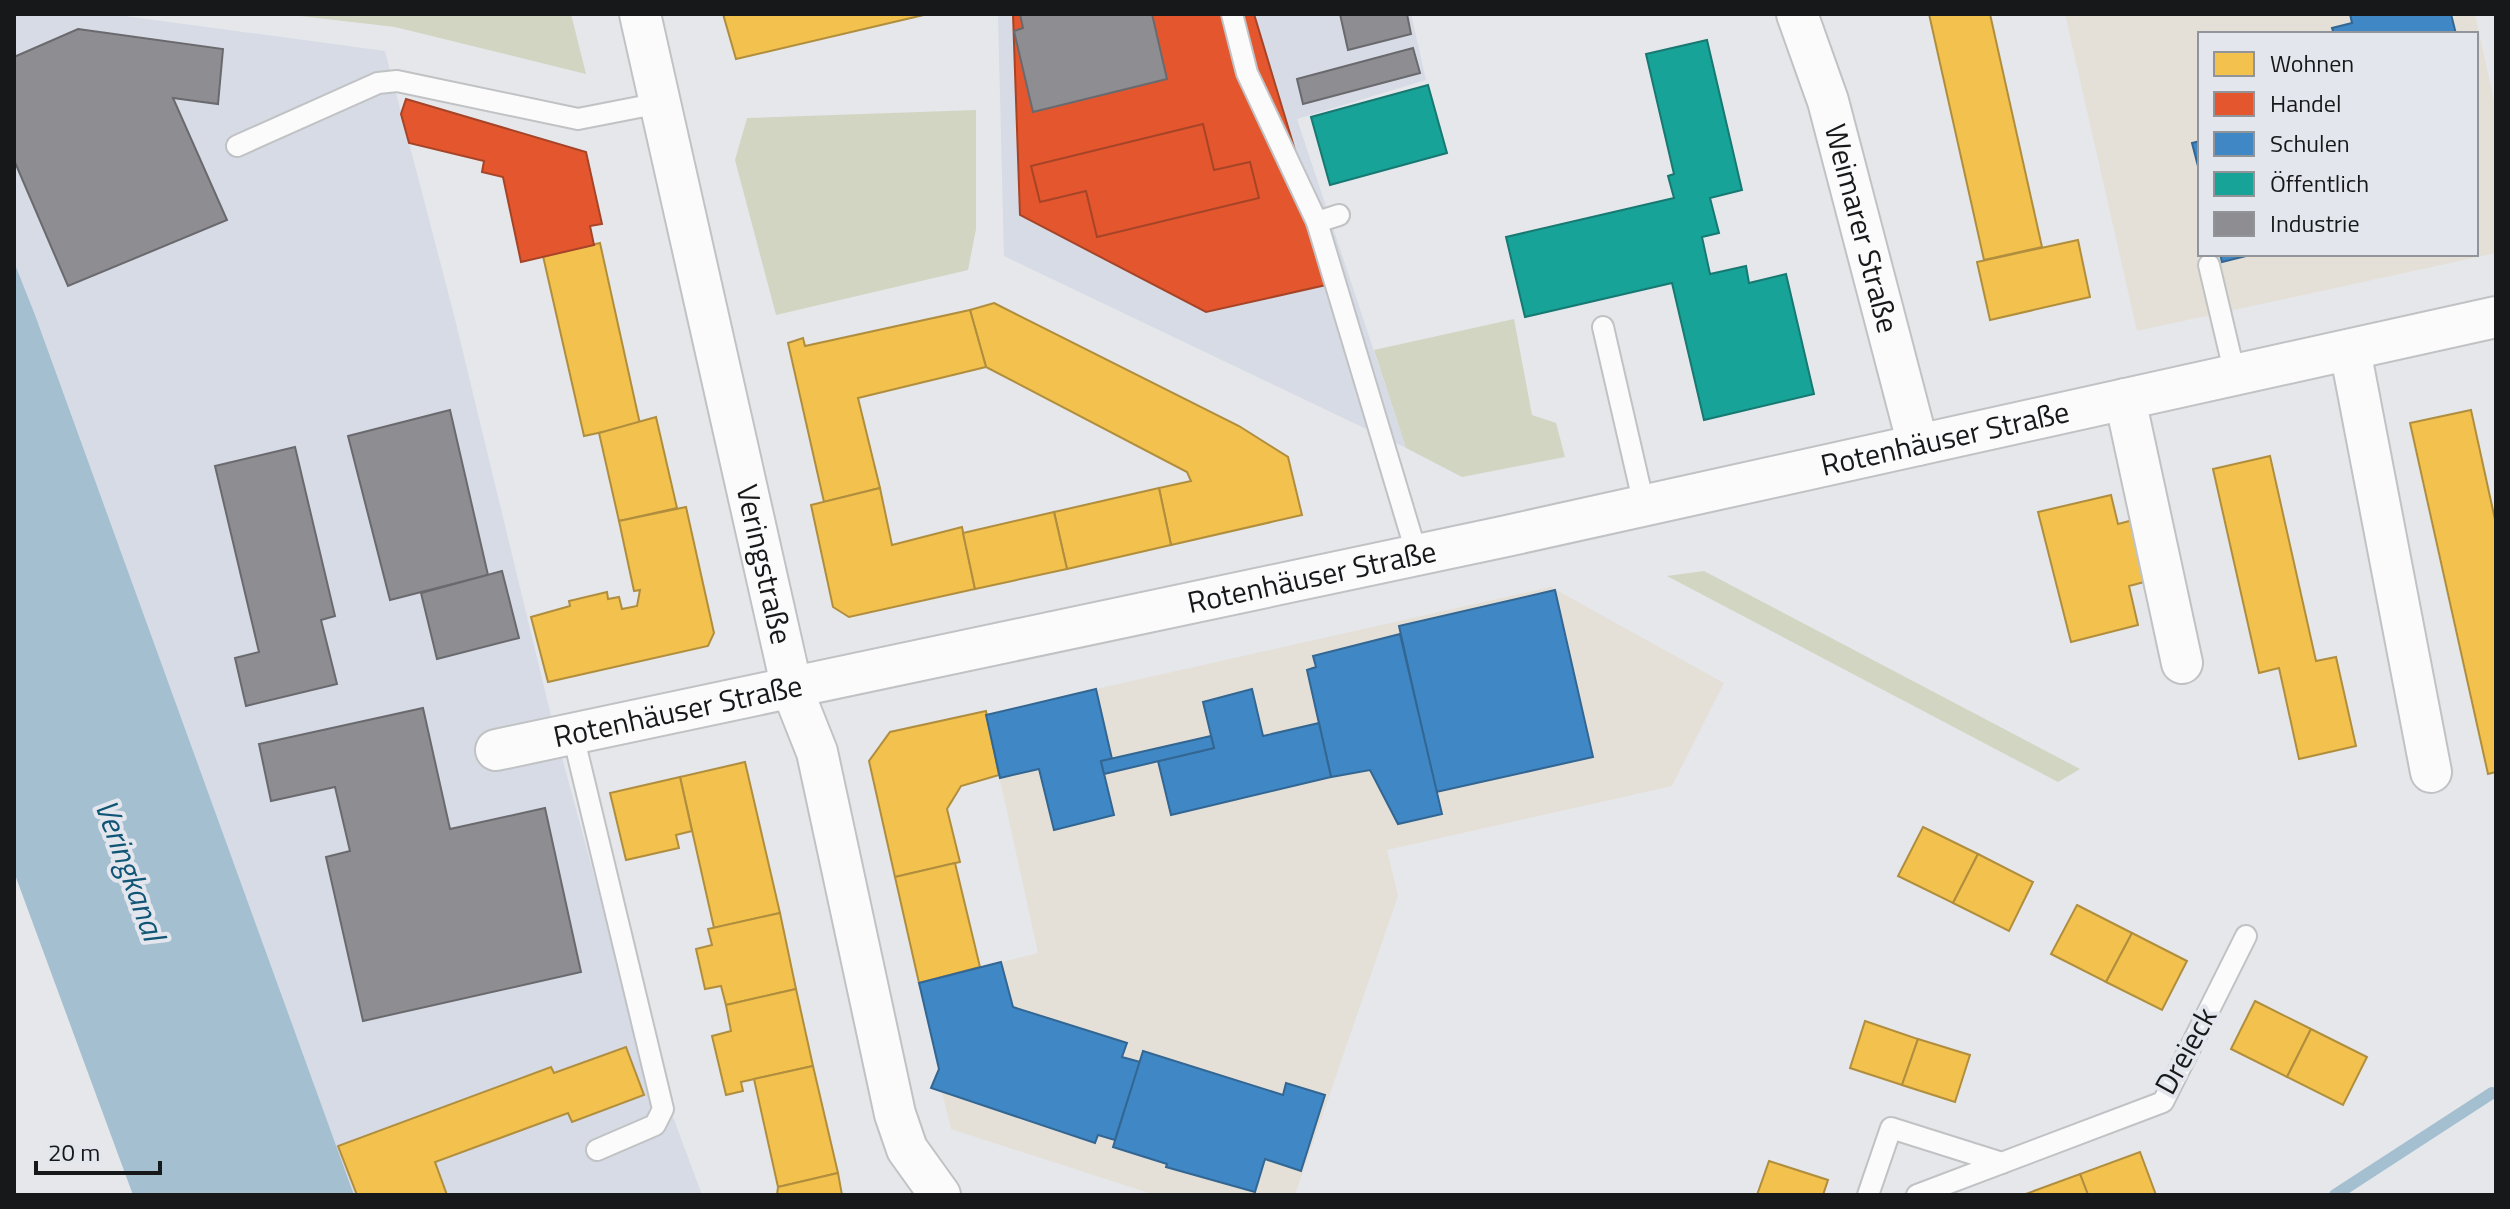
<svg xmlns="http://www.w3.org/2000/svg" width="2510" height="1209" viewBox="0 0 2510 1209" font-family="'Titillium Web',sans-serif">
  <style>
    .built { fill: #d6dbe5 }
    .education { fill: #e5e0d7; fill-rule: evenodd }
    .green { fill: #d2d5c2 }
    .water { fill: #a4bfd0 }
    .homes { fill: #f2c14e; stroke: #b08e3e; stroke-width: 2 }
    .shops { fill: #e4572e; stroke: #a64428; stroke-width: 2 }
    .schools { fill: #3f88c5; stroke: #336692; stroke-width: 2 }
    .public { fill: #17a398; stroke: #177972; stroke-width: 2 }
    .industry { fill: #8d8d92; stroke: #6a6a6e; stroke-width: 2 }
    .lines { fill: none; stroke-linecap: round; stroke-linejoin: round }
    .stream { stroke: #a4bfd0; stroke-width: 12 }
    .lane-casing { stroke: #c0c2c4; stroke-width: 24 }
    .street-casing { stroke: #c0c2c4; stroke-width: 44 }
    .lane { stroke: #fbfbfc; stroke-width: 20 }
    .street { stroke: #fbfbfc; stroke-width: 40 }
    .labels { text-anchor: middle; stroke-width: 8; stroke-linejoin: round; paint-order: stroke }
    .street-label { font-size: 30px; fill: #17181a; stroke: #e3e6ed }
    .water-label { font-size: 32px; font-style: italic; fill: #115576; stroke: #e3e6ed }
  </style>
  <rect width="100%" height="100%" fill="#e5e7eb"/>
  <!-- built -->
  <g class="built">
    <polygon points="14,14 110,14 385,51 454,315 554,728 623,982 702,1195 354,1195 14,262"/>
    <polygon points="998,14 1411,14 1426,80 1297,119 1406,448 1004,256"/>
  </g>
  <!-- education -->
  <g class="education">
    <path d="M2065 14H2475L2496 110V253L2137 331ZM2200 34H2476V254H2200Z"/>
    <polygon points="1551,587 1724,683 1672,786 1387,850 1398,896 1295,1195 1155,1195 951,1129 942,1092 931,1088 939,1068 919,983 1038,953 999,775 1096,689"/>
  </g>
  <!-- green -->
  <g class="green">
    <polygon points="283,14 571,14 586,74 395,27"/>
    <polygon points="976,110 976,229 968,270 776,315 735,160 747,118"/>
    <polygon points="1514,319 1532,415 1556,423 1565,457 1462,477 1406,448 1374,350"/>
    <polygon points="1704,571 2080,769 2058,782 1667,576"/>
  </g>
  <!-- water -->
  <polygon class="water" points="14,262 35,315 354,1195 133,1195 14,872"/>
  <!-- homes -->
  <g class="homes">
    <polygon points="723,14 928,14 736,59"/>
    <polygon points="1929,14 1990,14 2042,247 1984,260"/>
    <polygon points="2078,240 2090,297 1990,320 1977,262"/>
    <polygon points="600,243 640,424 584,436 543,256"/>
    <polygon points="994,303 1239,426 1288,457 1302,515 1171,545 1159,488 1191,481 1187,472 986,367 970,310"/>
    <polygon points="970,310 986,367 858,398 880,488 824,502 788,343 803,338 805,346"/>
    <polygon points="2471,410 2496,524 2496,772 2488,774 2410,423"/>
    <polygon points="656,417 677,508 619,521 599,433"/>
    <polygon points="2270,456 2316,661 2336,657 2356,746 2299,759 2279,668 2259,673 2213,469"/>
    <polygon points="880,488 892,545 962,527 975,589 849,617 833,607 811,505"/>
    <polygon points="1159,488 1171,545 1067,569 1054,512"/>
    <polygon points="2111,495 2118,524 2137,519 2152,580 2129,586 2138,625 2071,642 2038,512"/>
    <polygon points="686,507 714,633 708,646 548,682 531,617 570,606 569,601 607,592 608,599 619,597 622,609 637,606 640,590 634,591 619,521"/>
    <polygon points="1054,512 1067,569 975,589 963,533"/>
    <polygon points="986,711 999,775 961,786 947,809 960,862 895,877 869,761 890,732"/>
    <polygon points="745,762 780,913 714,928 680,777"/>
    <polygon points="680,777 692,831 676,835 679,848 626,860 610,793"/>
    <polygon points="1923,827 1978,854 1953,903 1898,876"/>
    <polygon points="1978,854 2033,882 2009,931 1953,903"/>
    <polygon points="955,863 980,967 919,983 895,877"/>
    <polygon points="2077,905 2132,933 2106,982 2051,954"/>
    <polygon points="780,913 796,989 726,1005 721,986 705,989 696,949 712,945 708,929"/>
    <polygon points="2132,933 2187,961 2162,1010 2106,982"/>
    <polygon points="796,989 813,1066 741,1082 743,1091 726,1095 712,1036 731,1031 726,1005"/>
    <polygon points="2255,1001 2311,1029 2287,1077 2231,1049"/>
    <polygon points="1865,1021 1918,1039 1902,1085 1850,1068"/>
    <polygon points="2311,1029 2367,1057 2343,1105 2287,1077"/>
    <polygon points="1918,1039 1970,1055 1955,1102 1902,1085"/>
    <polygon points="626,1047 644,1095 572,1122 568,1113 435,1162 447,1195 357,1195 338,1146 551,1067 554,1073"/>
    <polygon points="813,1066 838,1173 778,1187 754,1079"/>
    <polygon points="2140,1152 2156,1195 2088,1195 2080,1174"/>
    <polygon points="1769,1161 1828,1180 1823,1195 1757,1195"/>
    <polygon points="838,1173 842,1195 777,1195 778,1187"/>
    <polygon points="2080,1174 2088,1195 2023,1195"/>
  </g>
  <!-- shops -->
  <g class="shops">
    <polygon points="1013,14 1254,14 1335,283 1206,312 1020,215"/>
    <polygon points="406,99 586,152 602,224 590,226 594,245 521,262 503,177 482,172 484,161 409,143 401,114"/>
    <polygon points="1203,124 1214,170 1250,162 1259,198 1097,237 1086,191 1040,202 1031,166"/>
  </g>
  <!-- schools -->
  <g class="schools">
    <polygon points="2350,14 2451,14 2456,34 2334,34 2332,28 2352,23"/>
    <polygon points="2200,141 2200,174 2192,143"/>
    <polygon points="2220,254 2254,254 2222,262"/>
    <polygon points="1555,590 1593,757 1436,792 1399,626"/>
    <polygon points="1400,634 1442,814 1398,824 1370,770 1331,777 1307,670 1316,667 1313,656"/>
    <polygon points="1096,689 1112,759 1101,761 1114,815 1054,830 1039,769 1000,778 986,715"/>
    <polygon points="1252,689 1263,736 1319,723 1331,777 1171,815 1158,761 1214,748 1203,702"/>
    <polygon points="1211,736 1214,748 1104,774 1101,761"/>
    <polygon points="1001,962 1013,1007 1127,1043 1122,1057 1140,1062 1115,1140 1098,1135 1095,1143 931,1088 939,1069 919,983"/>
    <polygon points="1143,1051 1283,1095 1286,1083 1325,1095 1301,1171 1265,1159 1255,1192 1166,1167 1167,1164 1113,1147"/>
  </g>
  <!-- public -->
  <g class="public">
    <polygon points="1707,40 1742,190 1710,198 1719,233 1702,237 1710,274 1746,266 1749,283 1786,274 1814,394 1704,420 1672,283 1525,317 1506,237 1674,198 1668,176 1674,174 1646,54"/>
    <polygon points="1428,85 1447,153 1330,185 1311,117"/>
  </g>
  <!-- industry -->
  <g class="industry">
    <polygon points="1020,14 1152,14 1167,79 1033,112 1014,31 1023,28"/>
    <polygon points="1340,14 1407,14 1411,34 1348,50"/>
    <polygon points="78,29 223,49 218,104 173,98 227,220 68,286 14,160 14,57"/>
    <polygon points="1413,48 1420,73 1303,104 1297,79"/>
    <polygon points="450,410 488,575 390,600 348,436"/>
    <polygon points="295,447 335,616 321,620 337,684 246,706 235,658 259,652 215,466"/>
    <polygon points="502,571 519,638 437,659 421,593"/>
    <polygon points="423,708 450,829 545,808 581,972 363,1021 326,857 350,851 335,787 271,801 259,744"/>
  </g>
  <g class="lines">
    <!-- stream -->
    <polyline class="stream" points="2335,1195 2492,1093"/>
    <!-- lane casing -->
    <g class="lane-casing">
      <g id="lane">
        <polyline points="1232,14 1247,73 1317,222 1417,555"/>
        <polyline points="237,146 378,83 397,81 578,119 660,103"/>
        <polyline points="1317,222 1339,215"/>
        <polyline points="2209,265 2235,375"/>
        <polyline points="1603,327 1644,505"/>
        <polyline points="573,735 663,1109 655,1125 597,1150"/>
        <polyline points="1868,1195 1891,1128 2002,1163"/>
        <polyline points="1917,1195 2163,1102 2246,936"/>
      </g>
    </g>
    <!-- street casing -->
    <g class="street-casing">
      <g id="street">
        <path id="s1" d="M640 14 792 689 817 752 895 1114 907 1149 940 1195"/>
        <path id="s2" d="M1797 14 1828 101 1918 445"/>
        <polyline points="2350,350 2431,772"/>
        <polyline points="2125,399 2182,663"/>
        <path id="s3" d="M496 750 1502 537 2496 317"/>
      </g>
    </g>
    <!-- lane -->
    <use href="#lane" class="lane"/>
    <!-- street -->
    <use href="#street" class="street"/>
  </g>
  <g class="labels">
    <!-- street labels -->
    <g class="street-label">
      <text dy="10" stroke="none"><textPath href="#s2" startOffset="224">Weimarer Straße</textPath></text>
      <text dy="10" stroke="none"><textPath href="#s3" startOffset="1482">Rotenhäuser Straße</textPath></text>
      <text dy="10" stroke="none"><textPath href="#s1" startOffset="564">Veringstraße</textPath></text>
      <text dy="10" stroke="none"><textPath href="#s3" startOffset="834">Rotenhäuser Straße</textPath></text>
      <text dy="10" stroke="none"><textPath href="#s3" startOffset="186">Rotenhäuser Straße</textPath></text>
      <text transform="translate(2186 1051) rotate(-61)" y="10">Dreieck</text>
    </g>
    <!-- water labels -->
    <g class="water-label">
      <text transform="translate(130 870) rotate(70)" y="11">Veringkanal</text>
    </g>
  </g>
  <!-- border -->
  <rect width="2510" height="1209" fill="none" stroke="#17181a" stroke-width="32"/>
  <!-- legend -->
  <rect x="2198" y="32" width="280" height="224" fill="#e3e6ed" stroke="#919499" stroke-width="2"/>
  <rect x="2214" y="52" width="40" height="24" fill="#f2c14e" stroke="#919499" stroke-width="2"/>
  <text x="2270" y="72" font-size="24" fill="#17181a">Wohnen</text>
  <rect x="2214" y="92" width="40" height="24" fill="#e4572e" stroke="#919499" stroke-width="2"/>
  <text x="2270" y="112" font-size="24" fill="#17181a">Handel</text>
  <rect x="2214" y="132" width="40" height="24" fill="#3f88c5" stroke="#919499" stroke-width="2"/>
  <text x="2270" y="152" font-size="24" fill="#17181a">Schulen</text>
  <rect x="2214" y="172" width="40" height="24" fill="#17a398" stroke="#919499" stroke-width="2"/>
  <text x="2270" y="192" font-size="24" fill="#17181a">Öffentlich</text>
  <rect x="2214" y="212" width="40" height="24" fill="#8d8d92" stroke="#919499" stroke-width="2"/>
  <text x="2270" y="232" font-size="24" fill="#17181a">Industrie</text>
  <!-- scale -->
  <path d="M36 1161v12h124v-12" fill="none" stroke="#17181a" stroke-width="4"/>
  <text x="48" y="1161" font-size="24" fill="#17181a" stroke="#e3e6ed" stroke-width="6" paint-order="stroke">20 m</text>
</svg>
